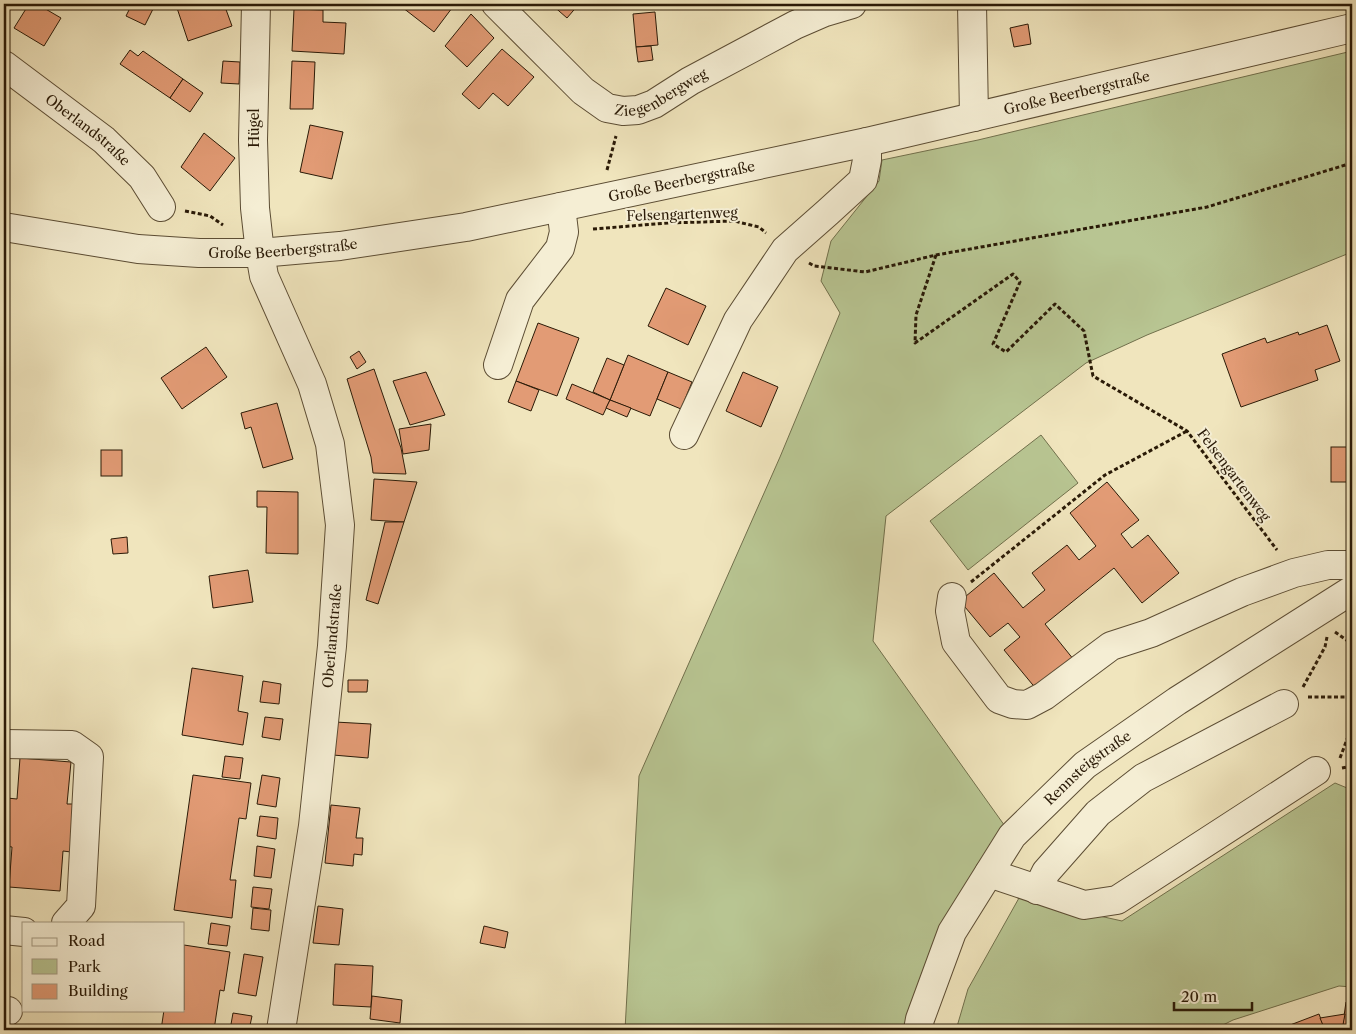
<svg xmlns="http://www.w3.org/2000/svg" width="1356" height="1034" viewBox="0 0 1356 1034" font-family="'Libre Caslon Text',serif">
  <style>
    .green { fill: #b8c592; stroke: #71704c }
    .building { fill: #e29b75; stroke: #2a1a07 }
    .lines { fill: none; stroke-linecap: round; stroke-linejoin: round }
    .minor-casing { stroke: #5c4d34; stroke-width: 30 }
    .path { stroke: #2a1a07; stroke-width: 3; stroke-dasharray: 4 2.5; stroke-linecap: butt }
    .minor { stroke: #f5eed4; stroke-width: 28 }
    .labels { text-anchor: middle; stroke-width: 4; stroke-linejoin: round; paint-order: stroke }
    .street-label { font-size: 14px; fill: #2a1a07; stroke: #f5eed4 }
  </style>
  <rect width="100%" height="100%" fill="#f0e5bd"/>
  <filter id="stains"><feTurbulence type="fractalNoise" baseFrequency=".004" numOctaves="4"/><feColorMatrix values="0 0 0 0 .2 0 0 0 0 .09 0 0 0 0 .02 0 0 0 .5 -.17"/></filter>
  <radialGradient id="worn" r=".72"><stop offset=".6" stop-color="#630" stop-opacity="0"/><stop offset="1" stop-color="#630" stop-opacity=".3"/></radialGradient>
  <!-- green -->
  <g class="green">
    <polygon points="1352,51 1352,252 1147,335 1086,363 886,516 873,641 1012,836 918,1030 625,1030 639,776 780,457 840,313 821,281 831,241 879,181 882,160 978,140"/>
    <polygon points="1041,435 1078,483 968,570 930,521"/>
    <polygon points="1335,783 1352,790 1352,987 1339,986 1233,1020 1213,1030 956,1030 968,989 1019,898 1122,921"/>
  </g>
  <!-- building -->
  <g class="building">
    <polygon points="29,4 37,4 61,18 44,46 14,28"/>
    <polygon points="132,4 152,4 155,5 145,25 126,16"/>
    <polygon points="179,4 224,4 232,26 188,41 176,5"/>
    <polygon points="327,4 358,4 358,6"/>
    <polygon points="398,4 455,4 434,32"/>
    <polygon points="551,4 579,4 567,18"/>
    <polygon points="294,9 323,10 323,22 346,23 344,54 292,51"/>
    <polygon points="655,12 658,45 636,47 633,14"/>
    <polygon points="471,14 494,38 467,67 445,46"/>
    <polygon points="1028,24 1031,44 1014,47 1010,28"/>
    <polygon points="651,46 653,60 638,62 636,47"/>
    <polygon points="502,49 534,77 508,106 493,93 479,109 462,94"/>
    <polygon points="130,50 138,56 143,51 183,79 170,98 120,64"/>
    <polygon points="223,61 240,62 239,84 221,83"/>
    <polygon points="292,61 315,62 313,109 290,109"/>
    <polygon points="183,79 203,93 190,112 170,98"/>
    <polygon points="310,125 343,132 332,179 300,172"/>
    <polygon points="204,133 235,158 210,191 181,167"/>
    <polygon points="666,288 706,306 688,345 648,326"/>
    <polygon points="538,323 579,338 557,396 516,381"/>
    <polygon points="1327,325 1340,361 1315,370 1318,380 1241,407 1222,354 1265,338 1267,343 1298,332 1299,335"/>
    <polygon points="206,347 227,377 182,409 161,378"/>
    <polygon points="359,351 366,362 357,369 350,357"/>
    <polygon points="628,355 668,372 650,416 610,400"/>
    <polygon points="607,358 624,365 610,400 593,392"/>
    <polygon points="374,369 401,448 406,474 373,473 371,457 347,379"/>
    <polygon points="426,372 445,415 410,425 393,381"/>
    <polygon points="668,372 692,382 681,409 657,399"/>
    <polygon points="743,372 778,387 761,427 726,411"/>
    <polygon points="516,381 539,390 531,411 508,402"/>
    <polygon points="572,384 610,400 603,415 566,399"/>
    <polygon points="610,400 631,408 627,417 606,408"/>
    <polygon points="277,403 293,459 263,468 251,427 245,429 241,413"/>
    <polygon points="431,424 429,450 403,454 399,429"/>
    <rect x="1331" y="447" width="21" height="35"/>
    <rect x="101" y="450" width="21" height="26"/>
    <polygon points="374,479 417,482 404,522 371,520"/>
    <polygon points="1107,482 1139,520 1121,534 1132,548 1148,535 1179,573 1142,603 1114,568 1045,624 1074,660 1037,690 1004,650 1020,637 1008,623 990,637 960,601 994,573 1023,608 1045,590 1032,573 1067,545 1079,560 1096,546 1070,513"/>
    <polygon points="257,491 298,492 298,554 266,553 267,507 257,507"/>
    <polygon points="385,522 404,522 378,604 366,600"/>
    <polygon points="127,537 128,553 113,554 111,539"/>
    <polygon points="248,570 253,602 213,608 209,576"/>
    <polygon points="192,668 243,676 238,711 248,713 243,745 182,735"/>
    <polygon points="348,680 368,680 367,692 348,692"/>
    <polygon points="263,681 281,684 279,704 260,702"/>
    <polygon points="265,717 283,719 280,740 262,737"/>
    <polygon points="335,722 371,724 368,758 333,755"/>
    <polygon points="225,756 243,758 240,779 222,777"/>
    <polygon points="20,758 71,762 67,804 75,804 71,852 63,851 60,891 9,887 12,847 4,846 7,798 17,799"/>
    <polygon points="193,775 251,783 246,819 239,818 230,880 236,880 232,918 174,910"/>
    <polygon points="262,775 280,778 276,807 257,804"/>
    <polygon points="331,805 360,808 356,838 363,838 362,855 354,854 353,866 325,863"/>
    <polygon points="260,816 278,818 276,839 257,836"/>
    <polygon points="257,846 275,849 271,878 254,876"/>
    <polygon points="253,887 272,889 269,909 251,907"/>
    <polygon points="318,906 343,909 339,945 313,943"/>
    <polygon points="253,908 271,910 269,931 251,929"/>
    <polygon points="211,923 230,926 227,946 208,944"/>
    <polygon points="484,926 508,932 505,948 480,943"/>
    <polygon points="184,945 230,952 224,991 220,990 214,1030 161,1030 164,1010 184,1010"/>
    <polygon points="244,954 263,957 256,996 238,993"/>
    <polygon points="335,964 373,966 371,1007 333,1005"/>
    <polygon points="372,996 402,1000 400,1023 370,1019"/>
    <polygon points="1346,1002 1352,1003 1352,1030 1342,1030"/>
    <polygon points="233,1013 252,1016 249,1030 230,1030"/>
    <polygon points="1319,1014 1325,1030 1277,1030"/>
    <polygon points="1345,1014 1342,1030 1325,1030 1320,1018"/>
  </g>
  <g class="lines">
    <!-- minor casing -->
    <g class="minor-casing">
      <g id="minor">
        <polyline points="256,4 253,140 255,208 260,253 264,276 312,384 330,444 340,525 332,646 313,826 281,1030"/>
        <path id="s1" d="M496 4 583 91 607 108 623 111 638 110 654 104 690 81 795 25 825 12 852 4"/>
        <polyline points="972,4 974,117"/>
        <path id="s2" d="M4 65 104 140 142 177 161 207"/>
        <path id="s3" d="M4 227 138 249 199 253H260L340 246 466 227 867 142 1352 28"/>
        <polyline points="498,365 520,300 560,248 564,232 561,207"/>
        <polyline points="684,435 738,320 785,250 828,212 863,180 867,160 867,142"/>
        <polyline points="952,597 950,611 956,642 999,699 1013,704 1027,705 1044,696 1111,646 1151,633 1242,592 1294,573 1328,565 1352,565"/>
        <polyline points="4,744 72,745 89,757 81,906 66,923"/>
        <polyline points="989,873 1084,905 1117,900 1316,771"/>
        <polyline points="1037,890 1046,872 1098,813 1143,778 1284,704"/>
        <polyline points="4,930 24,932"/>
        <polyline points="4,1011 8,1011"/>
        <path id="s4" d="M918 1030 920 1019 952 932 1012 836 1085 765 1177 701 1352 590"/>
      </g>
    </g>
    <!-- path -->
    <g class="path">
      <polyline points="607,170 616,136"/>
      <polyline points="185,211 210,216 223,225"/>
      <polyline points="593,229 668,223 734,221 759,227 766,233"/>
      <polyline points="936,255 916,315 915,343 1013,274 1020,282 993,344 1006,352 1055,304 1084,331 1093,376 1187,431 1277,550"/>
      <polyline points="809,263 814,266 865,272 936,255 1207,207 1352,163"/>
      <polyline points="971,582 1105,475 1187,431"/>
      <polyline points="1335,632 1352,644"/>
      <polyline points="1303,687 1325,647 1327,637"/>
      <polyline points="1308,697 1352,697"/>
      <polyline points="1340,758 1352,726"/>
      <polyline points="1342,768 1352,766"/>
    </g>
    <!-- minor -->
    <use href="#minor" class="minor"/>
  </g>
  <g class="labels">
    <!-- street labels -->
    <g class="street-label">
      <text dy="5" stroke="none"><textPath href="#s1" startOffset="211">Ziegenbergweg</textPath></text>
      <text dy="5" stroke="none"><textPath href="#s3" startOffset="1091">Große Beerbergstraße</textPath></text>
      <text transform="translate(254 128) rotate(-90)" y="5">Hügel</text>
      <text dy="5" stroke="none"><textPath href="#s2" startOffset="106">Oberlandstraße</textPath></text>
      <text dy="5" stroke="none"><textPath href="#s3" startOffset="686">Große Beerbergstraße</textPath></text>
      <text transform="translate(682 214) rotate(-2)" y="5">Felsengartenweg</text>
      <text dy="5" stroke="none"><textPath href="#s3" startOffset="281">Große Beerbergstraße</textPath></text>
      <text transform="translate(1234 475) rotate(53)" y="5">Felsengartenweg</text>
      <text transform="translate(332 636) rotate(-85)" y="5">Oberlandstraße</text>
      <text dy="5" stroke="none"><textPath href="#s4" startOffset="319">Rennsteigstraße</textPath></text>
    </g>
  </g>
  <!-- margin -->
  <rect width="1356" height="1034" fill="none" stroke="#f0e5bd" stroke-width="20"/>
  <rect x="5" y="5" width="1346" height="1024" fill="none" stroke="#2a1a07" stroke-width="2.5"/>
  <rect x="10" y="10" width="1336" height="1014" fill="none" stroke="#2a1a07"/>
  <!-- legend -->
  <rect x="22" y="922" width="162" height="90" fill="#f5eed4" stroke="#a49982"/>
  <rect x="32" y="938" width="25" height="8" fill="#f5eed4" stroke="#a49982"/>
  <text x="68" y="946" font-size="15" fill="#2a1a07">Road</text>
  <rect x="32" y="959" width="25" height="15" fill="#b8c592" stroke="#a49982"/>
  <text x="68" y="972" font-size="15" fill="#2a1a07">Park</text>
  <rect x="32" y="984" width="25" height="15" fill="#e29b75" stroke="#a49982"/>
  <text x="68" y="996" font-size="15" fill="#2a1a07">Building</text>
  <!-- scale -->
  <path d="M1174 1002v8h78v-8" fill="none" stroke="#2a1a07" stroke-width="2.5"/>
  <text x="1181" y="1002" font-size="15" fill="#2a1a07" stroke="#f5eed4" stroke-width="4" paint-order="stroke">20 m</text>
  <rect width="100%" height="100%" filter="url(#stains)"/>
  <rect width="100%" height="100%" fill="url(#worn)"/>
</svg>
